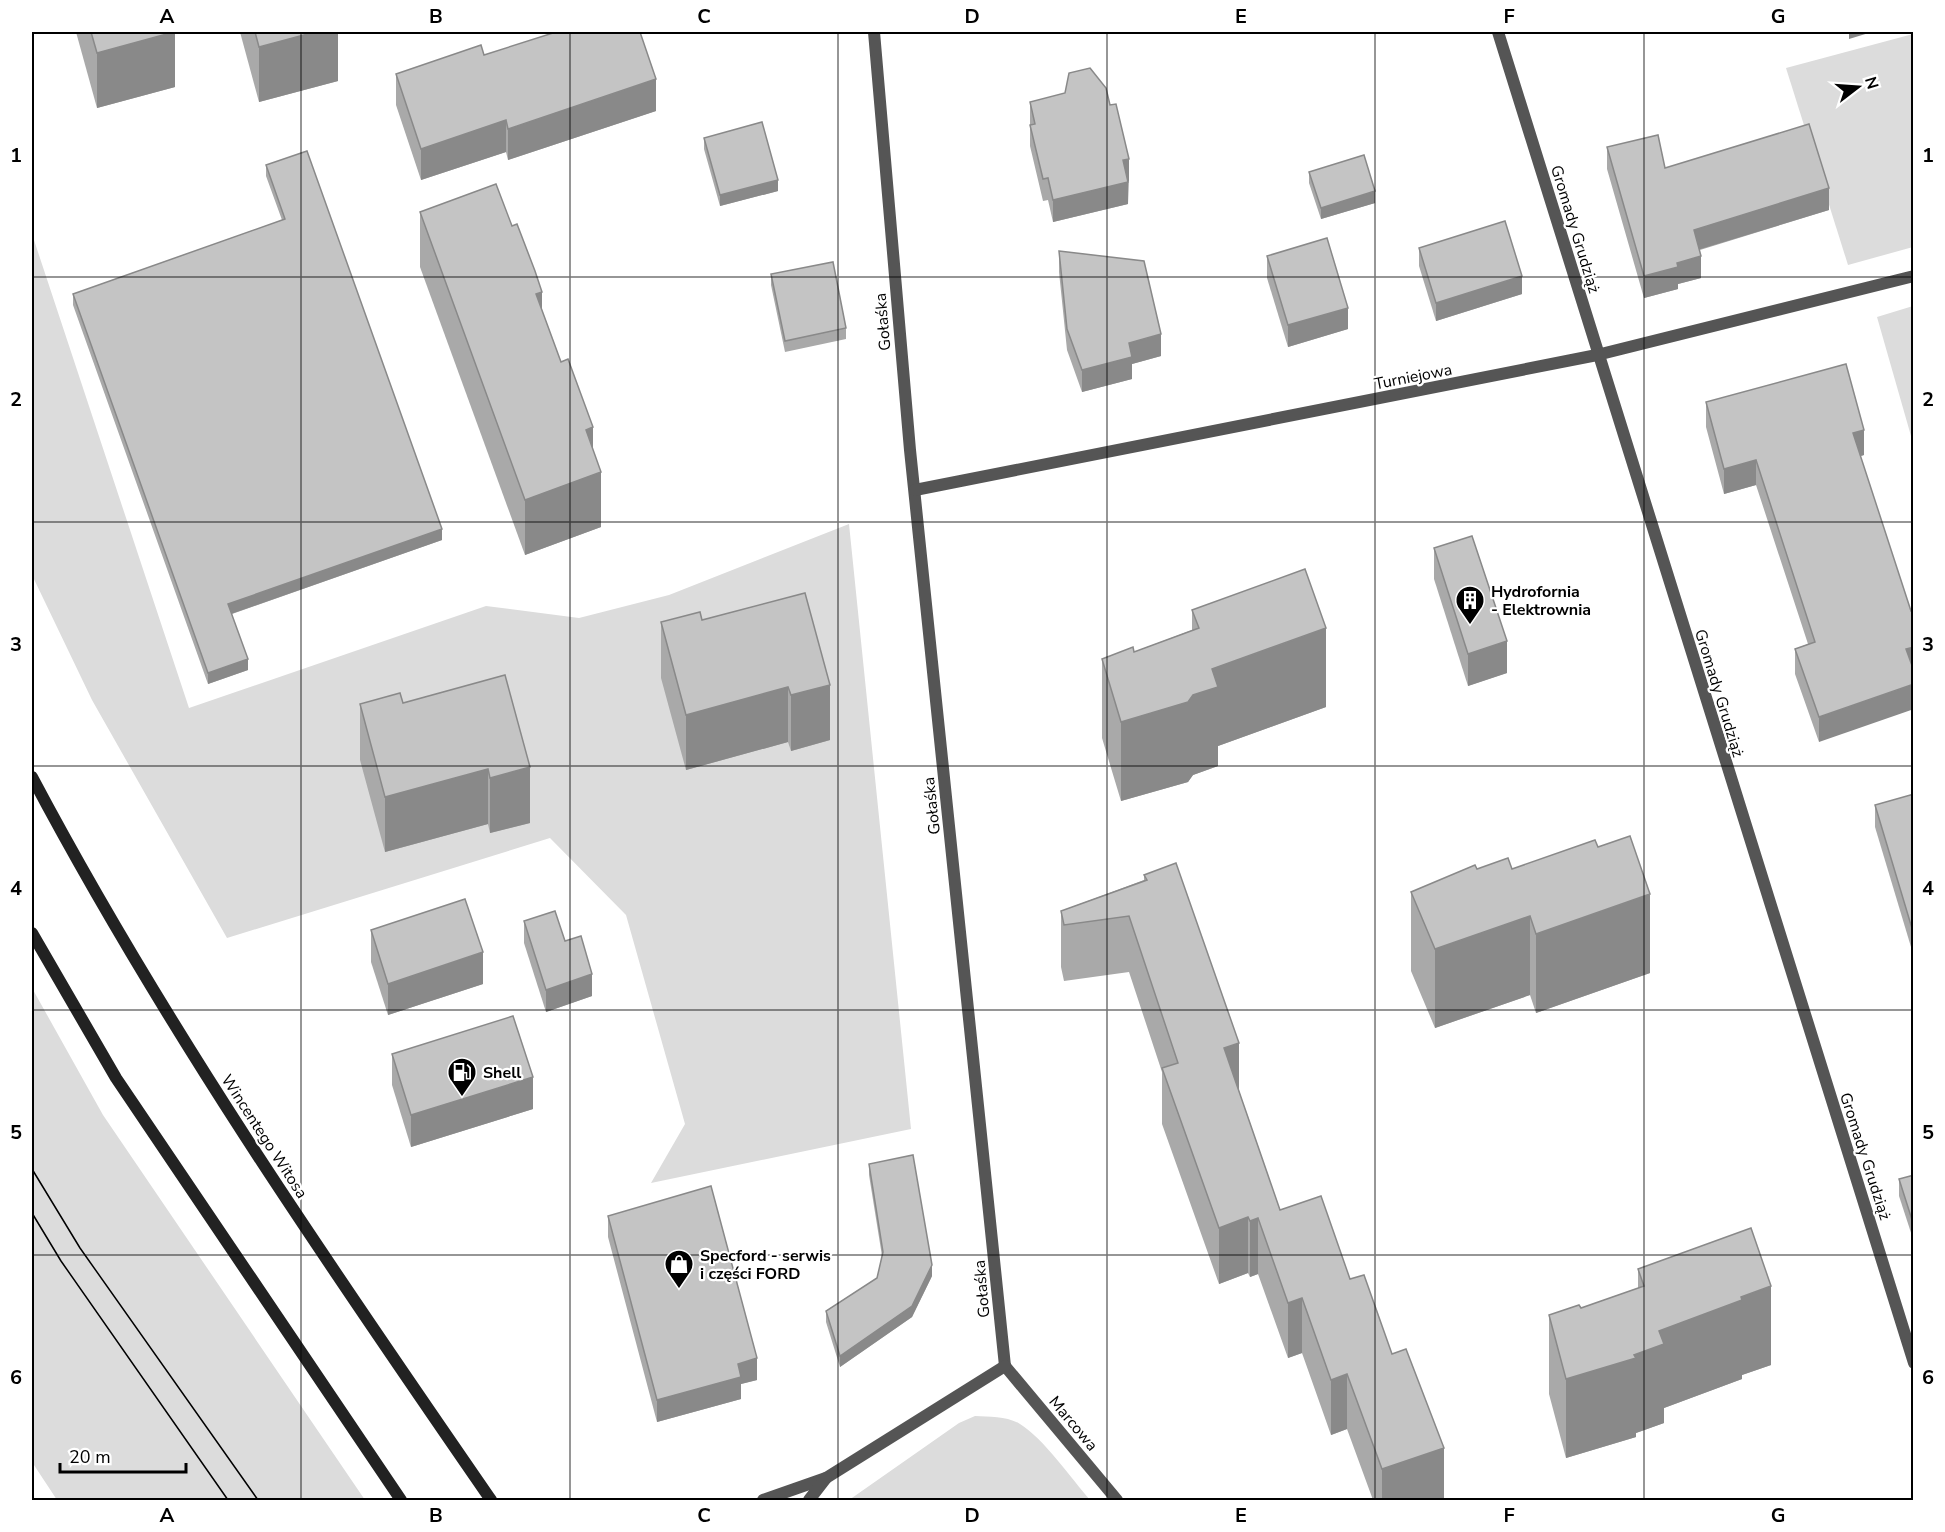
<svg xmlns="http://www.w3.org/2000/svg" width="1945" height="1532" viewBox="0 0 1945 1532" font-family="'Nunito Sans',sans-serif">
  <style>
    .green { fill: #dcdcdc }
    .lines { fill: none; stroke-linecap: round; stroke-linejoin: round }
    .street { stroke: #555; stroke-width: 12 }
    .secondary { stroke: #222; stroke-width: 12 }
    .tram { stroke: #000; stroke-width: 1.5 }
    .wall { fill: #a9a9a9 }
    .shaded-wall { fill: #898989 }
    .building { fill: #c4c4c4; stroke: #898989; stroke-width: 1.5 }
    .grid { fill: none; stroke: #000; stroke-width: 1.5; stroke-opacity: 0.55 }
    .labels { text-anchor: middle; stroke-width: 4.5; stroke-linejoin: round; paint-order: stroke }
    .street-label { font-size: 16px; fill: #000; stroke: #fff }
    .poi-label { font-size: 16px; font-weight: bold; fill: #000; stroke: #fff; text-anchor: start }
    .neatline { fill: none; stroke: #000; stroke-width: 2 }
    .grid-label { font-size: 20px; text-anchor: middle; font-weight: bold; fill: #000 }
  </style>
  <rect width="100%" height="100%" fill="#fff"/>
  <!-- green -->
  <g class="green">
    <polygon points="1913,34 1913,247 1848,265 1786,68"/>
    <polygon points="32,234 189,708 486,606 579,618 669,595 849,524 911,1129 651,1183 685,1124 626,915 550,838 227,938 92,700 32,575"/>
    <polygon points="1913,306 1914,306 1913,443 1877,317"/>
    <polygon points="32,988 103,1115 365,1500 57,1500 32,1462"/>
    <path d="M975 1416C990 1417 1007 1416 1020 1424 1043 1438 1072 1479 1090 1500H849L959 1423Z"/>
  </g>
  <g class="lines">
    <!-- street -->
    <g class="street">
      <polyline points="874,32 910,450 1005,1366"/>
      <polyline points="1498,32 1914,1363"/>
      <polyline points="915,490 1597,355 1914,276"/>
      <polyline points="1005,1366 1117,1500"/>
      <polyline points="763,1500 826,1478 1005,1366"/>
      <polyline points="809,1500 826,1478"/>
    </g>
    <!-- secondary -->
    <g class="secondary">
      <path d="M32 777C166 1030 329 1265 491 1500"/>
      <polyline points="32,933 116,1078 401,1500"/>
    </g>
    <!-- tram -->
    <g class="tram">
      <polyline points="32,1169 80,1248 258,1500"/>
      <polyline points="32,1213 61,1261 228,1500"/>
    </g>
  </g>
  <!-- wall -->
  <g class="wall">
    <polygon points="76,32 175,32 175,87 97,108"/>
    <polygon points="240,32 338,32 338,81 259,102"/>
    <polygon points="484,55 656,111 508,160 506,152 421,180 396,105 396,74"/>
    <polygon points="1030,102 1129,181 1128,204 1053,222 1048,200 1043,201 1030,146"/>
    <polygon points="704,138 778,191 720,206 704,149"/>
    <polygon points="1607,147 1665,168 1829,210 1700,250 1701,278 1678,284 1678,289 1644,298 1607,169"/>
    <polygon points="266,165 442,540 232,614 248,670 208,684 73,305 73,294 282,220 266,176"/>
    <polygon points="1309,172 1375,203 1321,219 1309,183"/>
    <polygon points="420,212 542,310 593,449 601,527 525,555 420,267"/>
    <polygon points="1419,248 1522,294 1436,321 1419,266"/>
    <polygon points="1059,251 1161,356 1132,364 1132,379 1082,392 1067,350 1059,272"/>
    <polygon points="1267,256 1348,329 1288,347 1267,278"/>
    <polygon points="771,274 846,328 846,339 785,352 771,285"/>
    <polygon points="1706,402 1864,455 1861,456 1819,742 1795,674 1795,649 1808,644 1756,485 1724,494 1706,427"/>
    <polygon points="1434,548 1507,673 1468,686 1434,579"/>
    <polygon points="805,593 830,740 791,751 788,742 686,770 661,678 661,622 702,620"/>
    <polygon points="1192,610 1326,707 1218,746 1218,766 1193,775 1188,782 1121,801 1102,738 1102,659 1134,652 1192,630"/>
    <polygon points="505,675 530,823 490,833 488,824 385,852 360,760 360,704 403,703"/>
    <polygon points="1914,794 1914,957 1875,827 1875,805"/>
    <polygon points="1477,869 1512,869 1650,973 1536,1013 1530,995 1435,1028 1411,971 1411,892"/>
    <polygon points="1144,875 1239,1091 1280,1210 1350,1279 1444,1500 1373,1500 1347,1429 1331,1435 1302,1353 1288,1358 1258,1274 1250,1277 1248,1273 1219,1284 1162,1124 1162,1072 1129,972 1064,981 1061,967 1061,911 1144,880"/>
    <polygon points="524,921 565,941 592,996 546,1012 524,943"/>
    <polygon points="371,930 483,984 388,1015 371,962"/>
    <polygon points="392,1054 533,1109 411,1147 392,1085"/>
    <polygon points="869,1164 932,1276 912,1317 840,1367 826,1322 826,1311 877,1278 882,1256 869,1175"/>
    <polygon points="1914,1175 1914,1242 1899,1196 1899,1179"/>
    <polygon points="608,1216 757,1380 741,1384 741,1399 657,1422 608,1237"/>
    <polygon points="1638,1269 1771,1365 1742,1375 1742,1379 1664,1408 1664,1423 1636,1433 1636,1437 1566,1458 1549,1394 1549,1315 1581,1308 1638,1288"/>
  </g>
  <!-- shaded-wall -->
  <g class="shaded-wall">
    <polygon points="175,32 175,87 97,108 97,53"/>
    <polygon points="315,32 338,32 338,81 259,102 259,47"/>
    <polygon points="1849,32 1872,32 1849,39"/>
    <polygon points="656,79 656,111 508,160 508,129"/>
    <polygon points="506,120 506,152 421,180 421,149"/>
    <polygon points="1129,159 1129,181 1123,182 1123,160"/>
    <polygon points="778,180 778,191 720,206 720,195"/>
    <polygon points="1128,182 1128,204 1053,222 1053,200"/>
    <polygon points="1829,188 1829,210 1694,251 1694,230"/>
    <polygon points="1375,191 1375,203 1321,219 1321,208"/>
    <polygon points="1701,256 1701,278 1678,284 1678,289 1644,298 1644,276 1677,263"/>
    <polygon points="1522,276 1522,294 1436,321 1436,303"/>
    <polygon points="542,292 542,348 536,294"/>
    <polygon points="1348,308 1348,329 1288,347 1288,325"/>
    <polygon points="1161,334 1161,356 1132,364 1132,379 1082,392 1082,370 1129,343"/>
    <polygon points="593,427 593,475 601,472 601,527 525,555 525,500 586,430"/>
    <polygon points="1864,430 1864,455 1853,458 1853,433"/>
    <polygon points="1756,460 1756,485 1724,494 1724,469"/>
    <polygon points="442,529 442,540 228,615 228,604"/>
    <polygon points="1326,628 1326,707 1218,746 1218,766 1193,775 1188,782 1121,801 1121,722 1212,669"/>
    <polygon points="1507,641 1507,673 1468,686 1468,654"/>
    <polygon points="1914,647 1914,672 1906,649"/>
    <polygon points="248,659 248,670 208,684 208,673"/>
    <polygon points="1914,684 1914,709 1819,742 1819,717"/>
    <polygon points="830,685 830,740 791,751 791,695"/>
    <polygon points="788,687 788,742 686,770 686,715"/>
    <polygon points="530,767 530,823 490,833 490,778"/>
    <polygon points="488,769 488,824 385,852 385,797"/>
    <polygon points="1650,894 1650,973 1536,1013 1536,934"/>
    <polygon points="1530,916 1530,995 1435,1028 1435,949"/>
    <polygon points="483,952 483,984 388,1015 388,984"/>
    <polygon points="592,974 592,996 546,1012 546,990"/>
    <polygon points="1239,1043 1239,1098 1224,1048"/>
    <polygon points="533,1077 533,1109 411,1147 411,1115"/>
    <polygon points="1248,1217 1248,1273 1219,1284 1219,1228"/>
    <polygon points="1258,1218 1258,1274 1250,1277 1250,1221"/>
    <polygon points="932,1265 932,1276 912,1317 840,1367 840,1356"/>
    <polygon points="1771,1286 1771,1365 1742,1375 1742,1379 1664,1408 1664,1423 1636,1433 1636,1437 1566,1458 1566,1379 1634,1355 1659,1331 1741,1297"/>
    <polygon points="1302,1298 1302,1353 1288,1358 1288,1303"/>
    <polygon points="757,1358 757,1380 741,1384 741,1399 657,1422 657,1400 738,1364"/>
    <polygon points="1347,1374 1347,1429 1331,1435 1331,1380"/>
    <polygon points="1444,1448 1444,1500 1382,1500 1382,1469"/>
  </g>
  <!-- building -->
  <g class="building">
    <polygon points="91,32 174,32 97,53"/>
    <polygon points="255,32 315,32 259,47"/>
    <polygon points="556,32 640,32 656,79 508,129 506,120 421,149 396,74 481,45 484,55"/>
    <polygon points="1090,68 1106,88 1110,105 1116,104 1129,159 1123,160 1128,182 1053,200 1048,178 1043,179 1030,125 1035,124 1030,102 1065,93 1069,73"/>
    <polygon points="762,122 778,180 720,195 704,138"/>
    <polygon points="1809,124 1829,188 1694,230 1701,256 1677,263 1678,267 1644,276 1607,147 1658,135 1665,168"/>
    <polygon points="307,151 442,529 228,604 248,659 208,673 73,294 285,219 266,165"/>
    <polygon points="1364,155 1375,191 1321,208 1309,172"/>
    <polygon points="496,184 512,226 517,224 535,271 542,292 536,294 561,362 568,359 593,427 586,430 601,472 525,500 420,212"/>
    <polygon points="1505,221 1522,276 1436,303 1419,248"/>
    <polygon points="1327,238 1348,308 1288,325 1267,256"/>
    <polygon points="1059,251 1144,261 1161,334 1129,343 1132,357 1082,370 1067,329"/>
    <polygon points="833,262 846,328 785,341 771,274"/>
    <polygon points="1846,364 1864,430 1853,433 1911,611 1914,610 1914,647 1906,649 1914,671 1914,684 1819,717 1795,649 1815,642 1756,460 1724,469 1706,402"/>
    <polygon points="1472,536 1507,641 1468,654 1434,548"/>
    <polygon points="1305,569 1326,628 1212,669 1218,687 1193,695 1188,702 1121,722 1102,659 1133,647 1134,652 1199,628 1192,610"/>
    <polygon points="805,593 830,685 791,695 788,687 686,715 661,622 700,612 702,620"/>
    <polygon points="505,675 530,767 490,778 488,769 385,797 360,704 400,693 403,703"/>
    <polygon points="1914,794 1914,935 1875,805"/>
    <polygon points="1630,836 1650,894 1536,934 1530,916 1435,949 1411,892 1475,865 1477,869 1508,858 1512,869 1595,840 1598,847"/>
    <polygon points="1176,863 1239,1043 1224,1048 1280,1210 1321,1196 1350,1279 1364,1275 1392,1354 1406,1349 1444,1448 1382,1469 1347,1374 1331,1380 1302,1298 1288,1303 1258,1218 1250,1221 1248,1217 1219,1228 1162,1068 1178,1063 1129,916 1064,925 1061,911 1147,880 1144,875"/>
    <polygon points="465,899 483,952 388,984 371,930"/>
    <polygon points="555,911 565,941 581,936 592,974 546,990 524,921"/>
    <polygon points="513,1016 533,1077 411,1115 392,1054"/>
    <polygon points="913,1155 932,1265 912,1306 840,1356 826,1311 877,1278 883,1252 869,1164"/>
    <polygon points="1914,1175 1914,1226 1899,1179"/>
    <polygon points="711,1186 757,1358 738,1364 741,1377 657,1400 608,1216"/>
    <polygon points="1751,1228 1771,1286 1741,1297 1742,1300 1659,1331 1664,1344 1634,1355 1636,1358 1566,1379 1549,1315 1579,1305 1581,1308 1644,1286 1638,1269"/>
  </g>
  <!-- grid -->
  <path class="grid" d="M301 32V1500M570 32V1500M838 32V1500M1107 32V1500M1375 32V1500M1644 32V1500M32 277H1914M32 522H1914M32 766H1914M32 1010H1914M32 1255H1914"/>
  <!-- icons -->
  <defs>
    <g id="building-pin" transform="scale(1.5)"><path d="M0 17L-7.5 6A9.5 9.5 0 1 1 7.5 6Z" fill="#000" stroke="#fff"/><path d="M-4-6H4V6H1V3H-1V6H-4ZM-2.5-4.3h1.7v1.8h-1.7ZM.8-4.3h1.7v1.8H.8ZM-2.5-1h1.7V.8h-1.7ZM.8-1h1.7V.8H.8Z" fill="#fff"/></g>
    <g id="fuel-pin" transform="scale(1.5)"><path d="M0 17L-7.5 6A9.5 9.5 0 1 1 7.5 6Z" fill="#000" stroke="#fff"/><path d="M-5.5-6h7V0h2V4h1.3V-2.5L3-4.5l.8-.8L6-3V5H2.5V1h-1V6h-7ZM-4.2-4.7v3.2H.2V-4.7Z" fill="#fff"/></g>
    <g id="shop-pin" transform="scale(1.5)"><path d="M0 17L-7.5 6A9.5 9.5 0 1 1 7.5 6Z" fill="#000" stroke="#fff"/><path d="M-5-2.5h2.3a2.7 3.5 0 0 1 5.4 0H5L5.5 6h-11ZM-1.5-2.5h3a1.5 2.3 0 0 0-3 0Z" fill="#fff"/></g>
  </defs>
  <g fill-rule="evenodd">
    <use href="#building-pin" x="1470" y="600"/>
    <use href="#fuel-pin" x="462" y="1072"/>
    <use href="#shop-pin" x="679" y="1264"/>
  </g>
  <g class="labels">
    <!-- street labels -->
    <g class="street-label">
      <text transform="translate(1576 229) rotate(73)" y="6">Gromady Grudziąż</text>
      <text transform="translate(882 322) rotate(-95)" y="6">Gołaśka</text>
      <text transform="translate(1413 376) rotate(-11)" y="6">Turniejowa</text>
      <text transform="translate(1720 693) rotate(73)" y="6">Gromady Grudziąż</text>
      <text transform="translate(931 806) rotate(-96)" y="6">Gołaśka</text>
      <text transform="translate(265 1136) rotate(57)" y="6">Wincentego Witosa</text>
      <text transform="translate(1866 1156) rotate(72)" y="6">Gromady Grudziąż</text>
      <text transform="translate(981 1289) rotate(-95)" y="6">Gołaśka</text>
      <text transform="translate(1074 1423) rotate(50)" y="6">Marcowa</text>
    </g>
    <!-- poi labels -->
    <g class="poi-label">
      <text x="1491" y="597">Hydrofornia<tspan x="1491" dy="18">- Elektrownia</tspan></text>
      <text x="483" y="1078">Shell</text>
      <text x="700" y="1261">Specford - serwis<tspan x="700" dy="18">i części FORD</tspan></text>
    </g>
  </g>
  <!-- border -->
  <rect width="1945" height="1532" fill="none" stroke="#ffffff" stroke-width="66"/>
  <!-- north arrow -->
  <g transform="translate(1858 87) rotate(73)" stroke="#ffffff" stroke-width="4.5" paint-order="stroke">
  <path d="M0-4.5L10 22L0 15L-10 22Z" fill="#000000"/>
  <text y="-9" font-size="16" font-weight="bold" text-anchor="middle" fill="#000000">N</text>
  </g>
  <!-- scale -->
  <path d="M60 1463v9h126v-9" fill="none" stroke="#000000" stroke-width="3"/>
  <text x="69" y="1463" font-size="18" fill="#000000" stroke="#ffffff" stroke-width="4.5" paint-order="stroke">20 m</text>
  <rect x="33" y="33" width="1879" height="1466" class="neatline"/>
  <g class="grid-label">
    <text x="167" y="23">A</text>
    <text x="436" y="23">B</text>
    <text x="704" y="23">C</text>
    <text x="972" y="23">D</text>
    <text x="1241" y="23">E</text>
    <text x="1509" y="23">F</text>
    <text x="1778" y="23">G</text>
    <text x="16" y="162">1</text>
    <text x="1928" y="162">1</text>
    <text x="16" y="406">2</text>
    <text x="1928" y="406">2</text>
    <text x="16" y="651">3</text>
    <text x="1928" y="651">3</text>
    <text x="16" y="895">4</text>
    <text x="1928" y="895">4</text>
    <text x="16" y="1139">5</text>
    <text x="1928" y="1139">5</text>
    <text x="16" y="1384">6</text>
    <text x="1928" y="1384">6</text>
    <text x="167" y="1522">A</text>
    <text x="436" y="1522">B</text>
    <text x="704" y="1522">C</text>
    <text x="972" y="1522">D</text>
    <text x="1241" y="1522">E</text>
    <text x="1509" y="1522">F</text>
    <text x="1778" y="1522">G</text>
  </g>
</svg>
